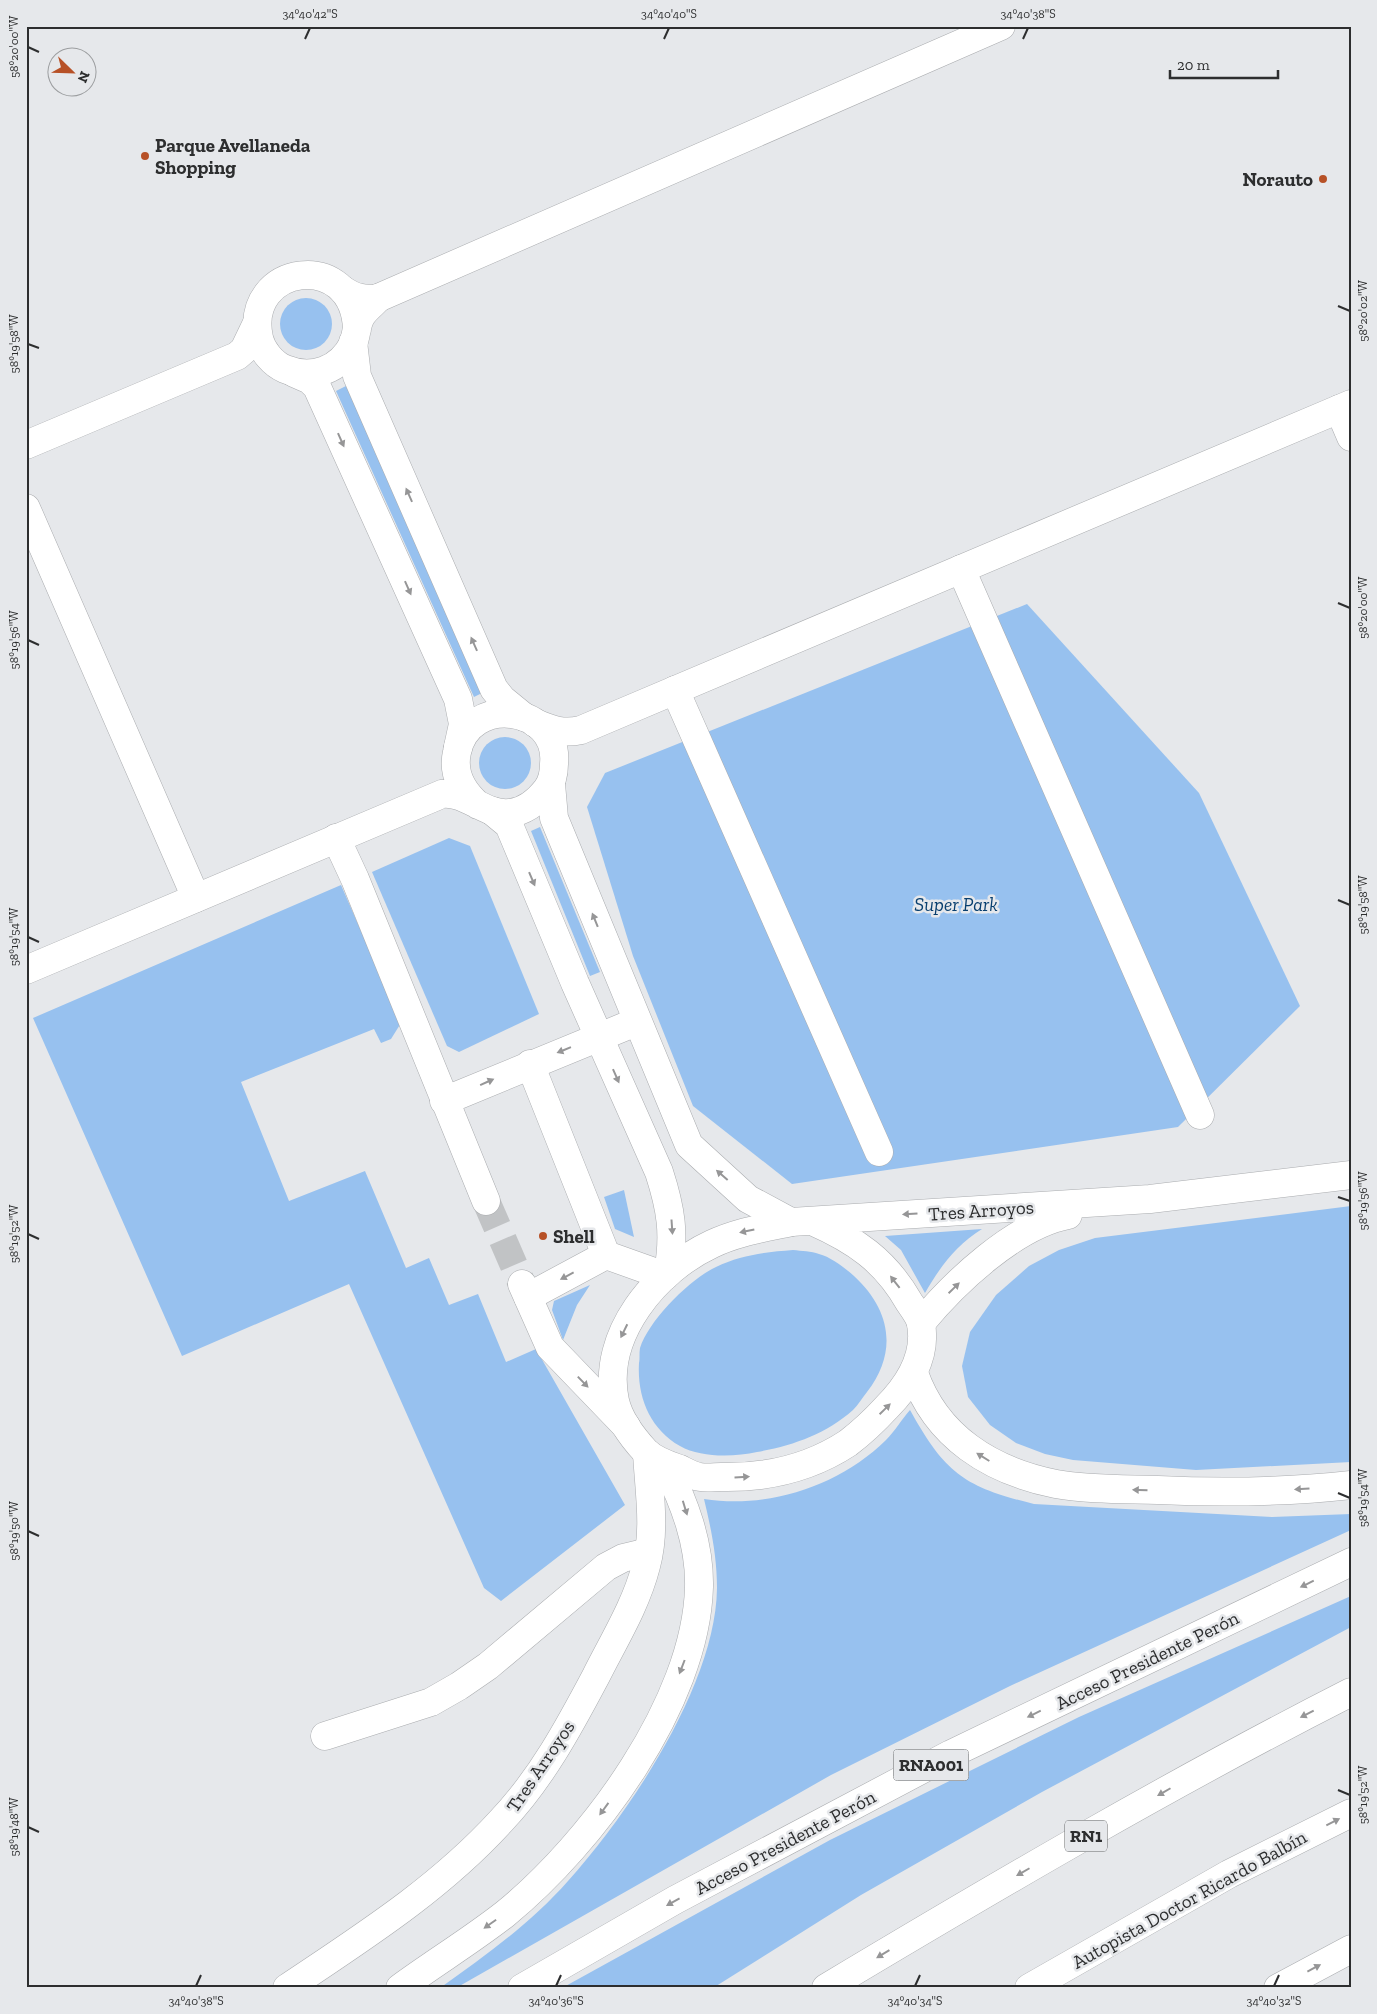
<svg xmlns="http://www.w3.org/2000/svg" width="1377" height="2014" viewBox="0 0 1377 2014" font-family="'Zilla Slab',serif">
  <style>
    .green { fill: #97c1ef }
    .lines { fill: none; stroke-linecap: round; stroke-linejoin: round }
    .minor-tunnel { stroke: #c1c3c5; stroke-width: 28; stroke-dasharray: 28 14; stroke-linecap: butt }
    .minor-casing { stroke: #aaacaf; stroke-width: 29 }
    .major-casing { stroke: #aaacaf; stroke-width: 29 }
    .highway-casing { stroke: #aaacaf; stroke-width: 29 }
    .minor { stroke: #fff; stroke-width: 28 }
    .major { stroke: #fff; stroke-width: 28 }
    .highway { stroke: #fff; stroke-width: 28 }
    .oneway { fill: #969697 }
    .ticks { fill: none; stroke: #2d2e2f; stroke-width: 2 }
    .poi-dot { fill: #b75127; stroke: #e6e8eb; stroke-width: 2 }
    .labels { text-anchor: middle; stroke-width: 5; stroke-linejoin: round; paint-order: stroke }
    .shield { fill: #e6e8eb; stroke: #646667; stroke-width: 1 }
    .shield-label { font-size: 18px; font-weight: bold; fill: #2d2e2f }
    .poi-label { font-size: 19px; font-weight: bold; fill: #2d2e2f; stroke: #e6e8eb; text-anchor: start }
    .park-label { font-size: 19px; font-style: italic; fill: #083f6f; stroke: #e6e8eb }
    .street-label { font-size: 19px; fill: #2d2e2f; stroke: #e6e8eb }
    .neatline { fill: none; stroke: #2d2e2f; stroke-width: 2 }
    .ticks-label { font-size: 12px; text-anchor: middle; fill: #2d2e2f }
  </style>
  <rect width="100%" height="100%" fill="#e6e8eb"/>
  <!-- green -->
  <g class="green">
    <circle cx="306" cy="324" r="26"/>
    <polygon points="346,386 484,692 474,697 336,391"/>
    <polygon points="1027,604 1199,793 1300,1006 1178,1127 792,1184 693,1106 633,956 587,807 605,773"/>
    <circle cx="505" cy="763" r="26"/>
    <polygon points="540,827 600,972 590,976 531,831"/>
    <polygon points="449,838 470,846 539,1014 459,1052 447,1046 372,872"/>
    <polygon points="341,885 401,1023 391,1039 381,1043 374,1029 241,1082 289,1201 365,1171 406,1268 429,1258 449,1305 478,1294 506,1362 536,1349 625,1505 501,1601 484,1588 349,1284 182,1356 33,1018"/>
    <polygon points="624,1190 634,1237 615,1229 604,1197"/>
    <polygon points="1351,1206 1351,1462 1196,1470 1073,1460 1045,1454 1016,1443 990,1425 968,1397 962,1366 970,1332 996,1295 1029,1266 1059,1250 1095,1238"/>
    <path d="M982 1229C956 1245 940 1267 925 1293L901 1250 885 1236Z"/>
    <path d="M793 1250C802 1251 811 1251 819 1254 831 1257 845 1268 854 1276 891 1310 898 1352 867 1392 862 1398 858 1405 853 1410 826 1434 792 1446 757 1452 734 1457 701 1458 680 1446 650 1429 637 1397 639 1363 640 1359 639 1353 640 1348 649 1320 690 1279 716 1267 741 1255 766 1252 793 1250Z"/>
    <polygon points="590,1285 577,1305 563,1340 552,1310 554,1301"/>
    <path d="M910 1410C945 1473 964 1487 1034 1504L1272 1517 1351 1514V1530L1010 1686 831 1775 456 1988H440C485 1956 531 1923 568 1881 630 1812 716 1684 717 1588 717 1557 711 1528 704 1499 769 1509 839 1486 886 1440 895 1431 902 1419 910 1410Z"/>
    <polygon points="1351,1596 1351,1627 1042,1792 861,1895 713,1988 562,1988 830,1840 1079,1717"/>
  </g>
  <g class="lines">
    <!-- minor-tunnel -->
    <polyline class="minor-tunnel" points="486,1201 522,1284"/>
    <!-- minor casing -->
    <g class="minor-casing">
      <g id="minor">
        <path d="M343 290C355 298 364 300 378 298L1001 26"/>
        <path d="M357 329C354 248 243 264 259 338 262 351 273 364 285 369 312 380 340 370 353 344 357 335 356 323 362 315 366 309 373 304 378 298"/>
        <polyline points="353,342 357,376 494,689 502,699 524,717"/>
        <polyline points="294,373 310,380 317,387 458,699 463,724 458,747"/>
        <polyline points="1339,409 1351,437"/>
        <polyline points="26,445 237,356 244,350 256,325"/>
        <polyline points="26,508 196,898"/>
        <polyline points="961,569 1200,1115"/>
        <polyline points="675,690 879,1152"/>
        <path d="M535 723C552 730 563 734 581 730L1351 404"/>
        <polyline points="551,784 554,818 689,1145 748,1199 791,1222"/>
        <path d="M492 811 509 825 575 983 659 1172C671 1209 675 1234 668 1273"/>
        <polyline points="336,838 355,879 486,1201"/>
        <path d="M26 970 442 794C466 791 485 816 510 813 526 811 537 802 547 789 552 782 554 774 554 764 560 706 469 693 457 752 452 774 462 791 478 805"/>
        <polyline points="530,1064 606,1255 665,1276"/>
        <polyline points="444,1101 636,1022"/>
        <polyline points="522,1284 550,1347 626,1426"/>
        <polyline points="528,1297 606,1255"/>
        <polyline points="325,1736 431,1702 459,1686 488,1666 606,1567 623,1558 648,1552"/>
        <path d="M287 1988C363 1937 439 1889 501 1821 541 1779 569 1727 596 1676 614 1640 636 1605 646 1566 656 1530 649 1490 647 1453"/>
      </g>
    </g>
    <!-- major casing -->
    <g class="major-casing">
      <g id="major">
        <path d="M812 1221C855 1240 885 1260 909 1302 913 1308 920 1317 921 1324 927 1357 908 1386 886 1408 875 1420 861 1433 848 1443 810 1468 766 1478 721 1477 715 1477 707 1478 700 1477 693 1476 686 1472 680 1469 668 1465 655 1461 646 1452 633 1438 619 1419 615 1401 601 1335 656 1270 712 1244 737 1232 764 1228 791 1222L1150 1199 1351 1175"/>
        <path d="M921 1323C955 1282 1015 1225 1068 1215"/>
      </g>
    </g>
    <!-- highway casing -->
    <g class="highway-casing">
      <g id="highway">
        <path d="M914 1373C936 1437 991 1471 1056 1484 1089 1490 1124 1489 1158 1490 1222 1493 1287 1492 1351 1485"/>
        <path d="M400 1988C434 1963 472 1940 505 1914 592 1843 696 1703 699 1587 700 1543 684 1502 665 1464"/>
        <polyline points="522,1988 675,1900 951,1754 1351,1562"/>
        <path d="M826 1988C998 1885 1172 1783 1351 1692"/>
        <polyline points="1029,1988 1229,1874 1351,1813"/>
        <polyline points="1278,1988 1351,1949"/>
      </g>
    </g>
    <!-- minor -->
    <use href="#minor" class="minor"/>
    <!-- major -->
    <use href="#major" class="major"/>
    <!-- highway -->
    <use href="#highway" class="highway"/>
  </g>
  <!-- one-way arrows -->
  <defs><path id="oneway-solid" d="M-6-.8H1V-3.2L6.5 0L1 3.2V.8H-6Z" transform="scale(1.25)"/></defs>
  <g class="oneway">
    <use href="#oneway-solid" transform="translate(341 440) rotate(66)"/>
    <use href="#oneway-solid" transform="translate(409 495) rotate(-114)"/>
    <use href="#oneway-solid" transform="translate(408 588) rotate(66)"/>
    <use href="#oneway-solid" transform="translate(474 644) rotate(-114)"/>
    <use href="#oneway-solid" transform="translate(532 879) rotate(67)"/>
    <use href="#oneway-solid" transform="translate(595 920) rotate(-112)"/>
    <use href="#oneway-solid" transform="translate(564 1050) rotate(158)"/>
    <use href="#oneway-solid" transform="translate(616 1076) rotate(66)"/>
    <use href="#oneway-solid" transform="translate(487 1082) rotate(-24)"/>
    <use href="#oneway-solid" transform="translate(722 1175) rotate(-139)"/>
    <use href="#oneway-solid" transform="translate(910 1214) rotate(176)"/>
    <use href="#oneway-solid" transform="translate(672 1227) rotate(86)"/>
    <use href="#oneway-solid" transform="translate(747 1231) rotate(168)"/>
    <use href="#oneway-solid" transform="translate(567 1276) rotate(152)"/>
    <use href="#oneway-solid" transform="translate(895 1282) rotate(-128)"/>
    <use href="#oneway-solid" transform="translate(954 1288) rotate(-44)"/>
    <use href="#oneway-solid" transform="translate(624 1331) rotate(116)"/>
    <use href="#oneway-solid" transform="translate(583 1382) rotate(46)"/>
    <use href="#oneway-solid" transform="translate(885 1409) rotate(-44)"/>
    <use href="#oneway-solid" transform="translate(983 1457) rotate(-148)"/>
    <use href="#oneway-solid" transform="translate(742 1477) rotate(-4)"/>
    <use href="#oneway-solid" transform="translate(1302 1489) rotate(176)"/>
    <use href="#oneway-solid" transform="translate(1140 1490) rotate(-178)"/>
    <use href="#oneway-solid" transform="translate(685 1508) rotate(73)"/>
    <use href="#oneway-solid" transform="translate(1307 1584) rotate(154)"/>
    <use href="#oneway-solid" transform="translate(682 1667) rotate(111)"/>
    <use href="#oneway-solid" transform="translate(1034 1714) rotate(154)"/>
    <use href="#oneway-solid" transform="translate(1307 1714) rotate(153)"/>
    <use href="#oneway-solid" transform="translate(1164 1792) rotate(150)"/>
    <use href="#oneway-solid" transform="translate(604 1809) rotate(126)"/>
    <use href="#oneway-solid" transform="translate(1333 1822) rotate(-27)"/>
    <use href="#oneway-solid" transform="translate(1023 1872) rotate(150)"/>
    <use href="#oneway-solid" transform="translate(673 1902) rotate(151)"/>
    <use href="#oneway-solid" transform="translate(490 1924) rotate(145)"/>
    <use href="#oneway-solid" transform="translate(883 1954) rotate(149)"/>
    <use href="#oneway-solid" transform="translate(1314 1968) rotate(-28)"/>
  </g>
  <!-- ticks -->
  <path class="ticks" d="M305 39 310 28M664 39 669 28M1023 39 1028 28M28 47 39 52M1338 306 1350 311M28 344 39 348M1338 603 1350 608M28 640 39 645M1338 900 1350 905M28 937 39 942M1338 1197 1350 1201M28 1234 39 1239M1338 1493 1350 1498M28 1531 39 1536M1338 1790 1350 1795M28 1827 39 1832M196 1986 201 1975M556 1986 561 1975M915 1986 920 1975M1274 1986 1279 1975"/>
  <!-- markers -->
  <g class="poi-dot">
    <circle cx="145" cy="156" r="5"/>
    <circle cx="1323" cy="179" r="5"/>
    <circle cx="543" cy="1236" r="5"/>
  </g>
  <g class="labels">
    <!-- shield labels -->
    <g class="shield">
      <rect x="893.5" y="1749.5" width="75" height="31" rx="4"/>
      <rect x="1065" y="1820.5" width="42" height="31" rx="4"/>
    </g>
    <g class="shield-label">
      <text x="931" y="1771">RNA001</text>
      <text x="1086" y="1842">RN1</text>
    </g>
    <!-- poi labels -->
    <g class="poi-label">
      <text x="155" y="152">Parque Avellaneda<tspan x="155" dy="22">Shopping</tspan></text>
      <text x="1313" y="186" text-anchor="end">Norauto</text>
      <text x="553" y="1243">Shell</text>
    </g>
    <!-- park labels -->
    <g class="park-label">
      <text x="956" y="911">Super Park</text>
    </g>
    <!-- street labels -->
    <g class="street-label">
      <text transform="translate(981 1210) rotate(-4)" y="7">Tres Arroyos</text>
      <text transform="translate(1147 1660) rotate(-26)" y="7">Acceso Presidente Perón</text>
      <text transform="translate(540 1766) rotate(-56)" y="7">Tres Arroyos</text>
      <text transform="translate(785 1842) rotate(-28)" y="7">Acceso Presidente Perón</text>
      <text transform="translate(1189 1899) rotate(-29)" y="7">Autopista Doctor Ricardo Balbín</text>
    </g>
  </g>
  <!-- border -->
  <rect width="1377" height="2014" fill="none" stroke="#e6e8eb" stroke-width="55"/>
  <!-- north arrow -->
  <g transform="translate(72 72) rotate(113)"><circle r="24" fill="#e6e8eb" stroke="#9c9ea0"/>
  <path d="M0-4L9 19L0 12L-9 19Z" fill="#b75127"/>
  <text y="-8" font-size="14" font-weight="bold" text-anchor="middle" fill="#2d2e2f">N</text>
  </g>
  <!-- scale -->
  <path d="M1170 70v8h108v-8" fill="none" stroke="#2d2e2f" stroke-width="2.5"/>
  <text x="1177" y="70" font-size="15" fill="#2d2e2f" stroke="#e6e8eb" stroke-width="4" paint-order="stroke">20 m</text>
  <rect x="28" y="28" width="1322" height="1958" class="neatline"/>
  <g class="ticks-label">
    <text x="310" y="18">34°40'42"S</text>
    <text x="669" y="18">34°40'40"S</text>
    <text x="1028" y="18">34°40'38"S</text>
    <text transform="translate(14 47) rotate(-90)" y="4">58°20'00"W</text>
    <text transform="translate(1363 311) rotate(-90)" y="4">58°20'02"W</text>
    <text transform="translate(14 344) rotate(-90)" y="4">58°19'58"W</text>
    <text transform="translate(1363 608) rotate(-90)" y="4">58°20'00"W</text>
    <text transform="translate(14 640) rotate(-90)" y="4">58°19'56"W</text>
    <text transform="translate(1363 905) rotate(-90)" y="4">58°19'58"W</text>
    <text transform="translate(14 937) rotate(-90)" y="4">58°19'54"W</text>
    <text transform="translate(1363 1201) rotate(-90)" y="4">58°19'56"W</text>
    <text transform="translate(14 1234) rotate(-90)" y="4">58°19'52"W</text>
    <text transform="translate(1363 1498) rotate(-90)" y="4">58°19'54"W</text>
    <text transform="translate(14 1531) rotate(-90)" y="4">58°19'50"W</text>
    <text transform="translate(1363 1795) rotate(-90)" y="4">58°19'52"W</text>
    <text transform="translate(14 1827) rotate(-90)" y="4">58°19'48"W</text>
    <text x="196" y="2005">34°40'38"S</text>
    <text x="556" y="2005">34°40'36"S</text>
    <text x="915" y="2005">34°40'34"S</text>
    <text x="1274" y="2005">34°40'32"S</text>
  </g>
</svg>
